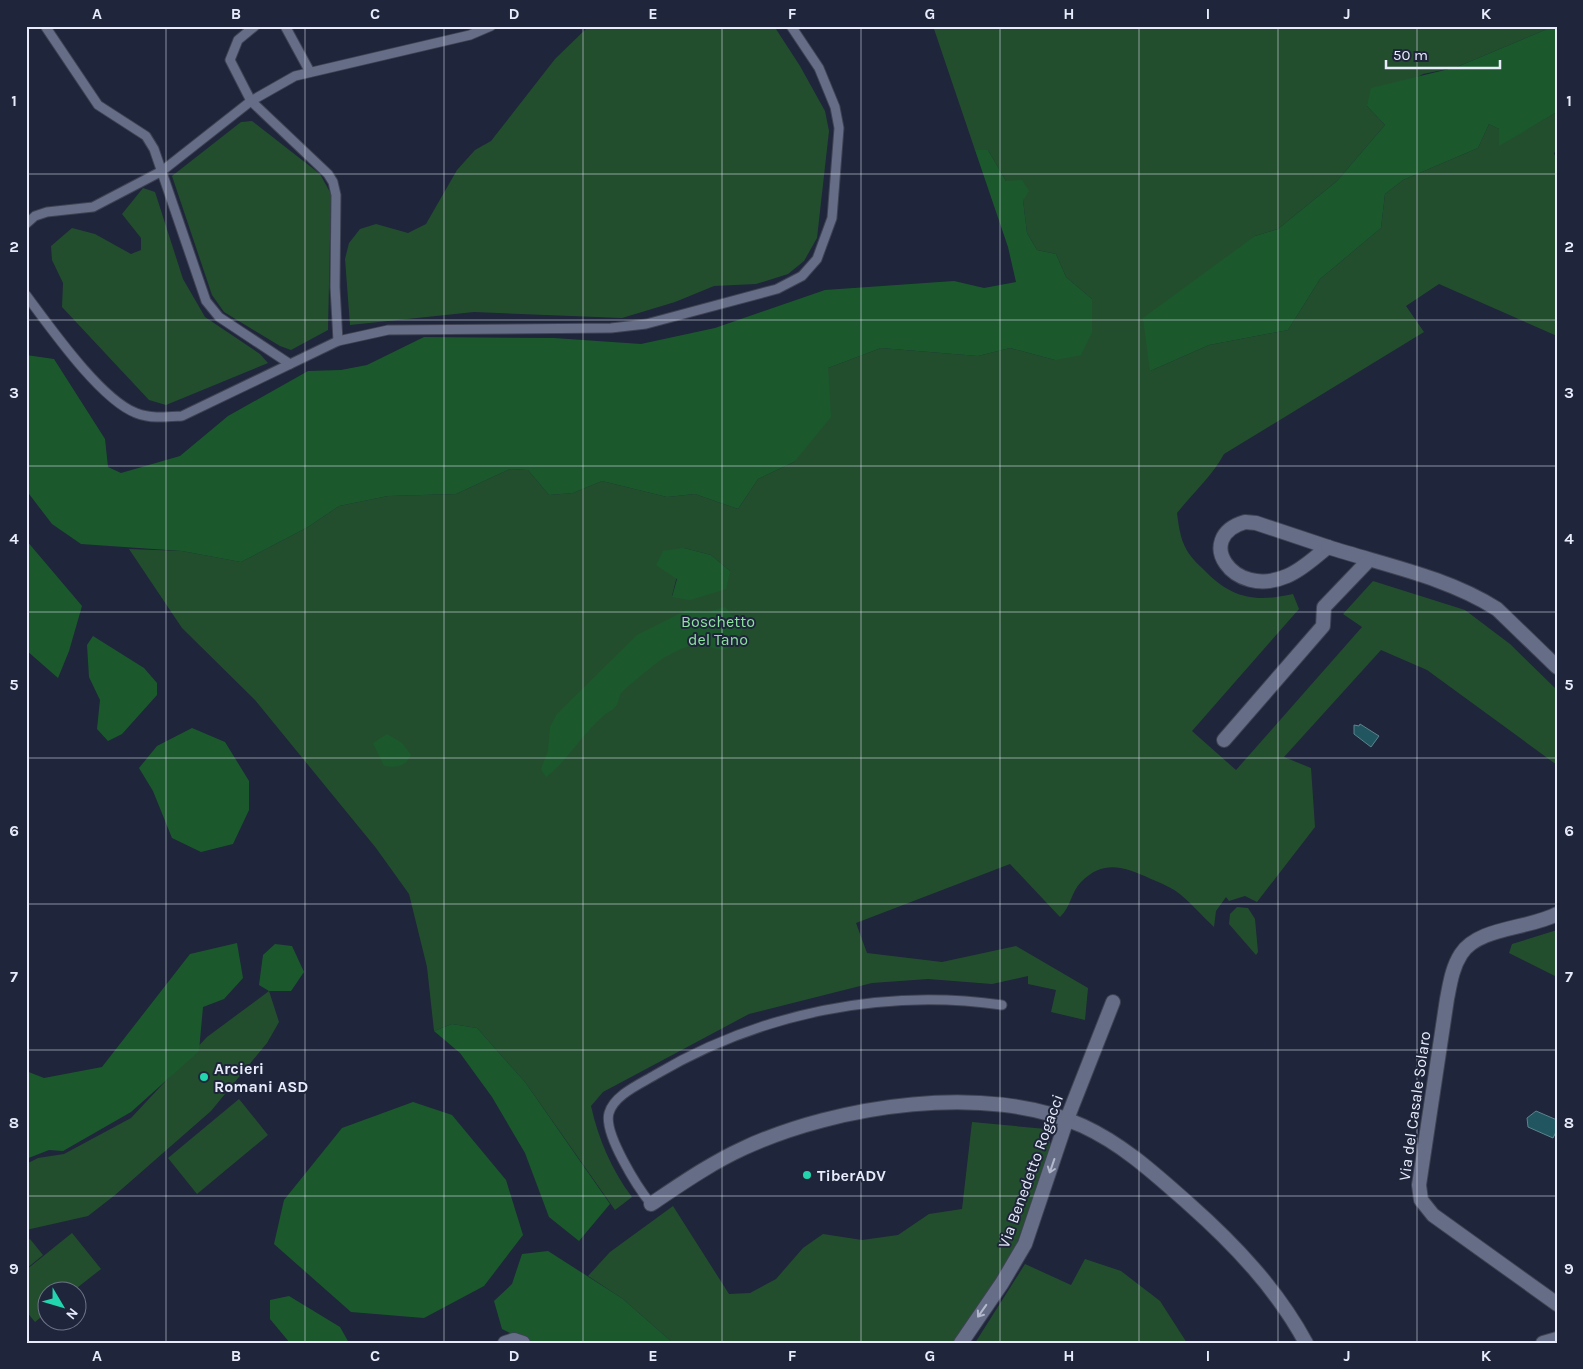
<svg xmlns="http://www.w3.org/2000/svg" width="1583" height="1369" viewBox="0 0 1583 1369" font-family="Karla,sans-serif">
  <style>
    .green { fill: #234e2e; fill-rule: evenodd }
    .forest { fill: #1b592d }
    .water { fill: #215660; stroke: #5c838e }
    .lines { fill: none; stroke-linecap: round; stroke-linejoin: round }
    .service-casing { stroke: #3e4254; stroke-width: 11 }
    .minor-casing { stroke: #3e4254; stroke-width: 16 }
    .service { stroke: #666d86; stroke-width: 9 }
    .minor { stroke: #666d86; stroke-width: 14 }
    .oneway { stroke: #b3b9cc }
    .grid { fill: none; stroke: #e7ebfa; stroke-width: 1; stroke-opacity: 0.55 }
    .poi-dot { fill: #22d5af; stroke: #1f253a; stroke-width: 2 }
    .labels { text-anchor: middle; stroke-width: 4; stroke-linejoin: round; paint-order: stroke }
    .park-label { font-size: 16px; fill: #8de29f; stroke: #1f253a }
    .poi-label { font-size: 16px; font-weight: bold; fill: #e7ebfa; stroke: #1f253a; text-anchor: start }
    .street-label { font-size: 16px; fill: #e7ebfa; stroke: #1f253a }
    .neatline { fill: none; stroke: #e7ebfa; stroke-width: 2 }
    .grid-label { font-size: 16px; text-anchor: middle; font-weight: bold; fill: #e7ebfa }
  </style>
  <rect width="100%" height="100%" fill="#1f253a"/>
  <!-- green -->
  <g class="green">
    <polygon points="589,26 774,26 800,66 825,111 829,131 817,238 804,261 788,274 756,284 714,286 675,302 622,318 474,312 350,325 345,259 349,243 360,229 376,224 408,233 426,224 457,170 475,150 491,141 555,59"/>
    <path d="M933 26H1548L1545 30 1457 67 1423 74 1367 106 1385 125 1337 181 1278 229 1255 236 1150 371 1209 345 1288 330 1320 279 1381 228 1385 194 1403 180 1478 148 1489 124 1499 129V145L1557 112V150L1554 153 1557 162V336L1439 284 1406 306 1424 332 1224 454C1212 476 1193 493 1177 513 1178 521 1179 529 1181 536 1184 549 1193 560 1202 568 1231 598 1253 603 1293 594L1299 609 1192 731 1236 770 1362 627 1343 614 1373 581 1465 610 1510 644 1557 690V765L1427 670 1381 650 1284 757 1311 768 1315 827 1257 902 1245 896 1229 901 1226 897 1216 911 1214 927C1203 917 1193 905 1181 895 1173 888 1161 883 1151 879 1125 867 1104 859 1081 882 1071 892 1071 907 1060 917L1010 864 856 923 867 953 942 962 1016 946 1088 988 1085 1020 1051 1012 1056 990 1028 984V976L992 984 928 979 872 983 749 1014 603 1092 591 1106C598 1138 612 1171 632 1197L615 1210 525 1082 477 1028 452 1024 434 1031 427 967 409 894 376 848 255 700 182 628 129 549 182 551 241 562 308 527 339 506 388 496 456 494 510 469 528 470 549 495 573 493 602 481 667 497 695 494 738 509 758 479 794 462 828 368 881 348 978 356 1010 348 1055 360 1092 299 1066 277 1056 254 1037 250 1027 233 1023 200 1006 181 988 150H975ZM684 548 711 555 730 571 672 596Z"/>
    <polygon points="252,121 320,174 331,194 328,330 291,350 280,346 224,312 212,295 172,176 241,122"/>
    <polygon points="143,188 155,192 183,279 205,317 260,354 268,363 166,405 149,400 62,307 63,283 52,260 51,246 72,228 95,234 131,254 141,250 141,238 122,214"/>
    <polygon points="1237,907 1248,908 1255,919 1258,952 1256,955 1229,924 1230,914"/>
    <polygon points="1557,930 1557,977 1509,953 1512,944"/>
    <polygon points="269,991 279,1022 267,1043 211,1111 115,1195 88,1216 26,1230 26,1164 38,1158 64,1154 131,1118 207,1037"/>
    <polygon points="239,1099 268,1135 197,1194 168,1158"/>
    <polygon points="972,1122 1046,1129 1051,1146 1017,1243 998,1279 953,1343 673,1343 623,1299 588,1276 610,1252 673,1206 729,1294 750,1293 776,1279 803,1248 823,1234 862,1240 898,1235 929,1214 962,1209"/>
    <polygon points="72,1233 101,1269 73,1291 48,1292 47,1312 35,1322 26,1311 26,1270"/>
    <polygon points="30,1239 43,1255 26,1269 26,1242"/>
    <polygon points="1085,1259 1121,1271 1160,1301 1187,1343 975,1343 1025,1264 1071,1285"/>
  </g>
  <!-- forest -->
  <g class="forest">
    <polygon points="1548,26 1557,26 1557,112 1499,146 1499,129 1489,124 1478,148 1403,180 1385,194 1381,228 1320,279 1288,330 1209,345 1150,371 1143,318 1255,236 1278,229 1337,181 1385,125 1367,106 1371,88 1457,67 1545,30"/>
    <polygon points="975,150 988,150 1006,181 1022,180 1029,191 1023,200 1027,233 1037,250 1056,254 1066,277 1092,299 1092,332 1081,355 1055,360 1010,348 978,356 881,348 828,368 831,417 794,462 758,479 738,509 695,494 667,497 602,481 573,493 549,495 528,470 510,469 456,494 388,496 339,506 308,527 241,562 182,551 81,544 52,524 26,490 26,355 54,359 105,439 108,467 121,473 180,456 228,416 308,371 341,370 367,365 424,337 554,338 641,344 715,328 825,290 954,281 984,288 1016,282 1008,247"/>
    <polygon points="26,540 82,606 69,651 58,678 26,650"/>
    <polygon points="684,548 711,555 730,571 726,589 690,600 672,597 677,579 656,565 663,551"/>
    <path d="M725 607 743 629C724 664 722 644 693 646 684 646 673 653 665 657 659 660 624 689 621 693 618 698 619 703 615 707 612 711 607 712 603 716 582 734 568 760 546 777L541 769 548 751 550 727 557 714 637 635 687 610 708 612Z"/>
    <polygon points="93,636 144,668 157,683 157,695 122,734 108,741 97,729 100,700 89,677 87,645"/>
    <polygon points="192,728 225,742 249,781 249,810 233,844 201,852 172,838 153,791 139,768 157,746"/>
    <path d="M387 734 402 743 411 755C404 767 397 768 384 766L373 743Z"/>
    <polygon points="237,943 243,978 224,999 203,1007 199,1051 131,1112 63,1151 49,1150 26,1159 26,1071 44,1078 102,1067 190,954"/>
    <polygon points="275,944 292,946 304,972 291,991 269,991 259,985 263,955"/>
    <polygon points="452,1024 477,1028 525,1082 610,1204 579,1241 549,1217 525,1153 492,1097 460,1053 434,1031"/>
    <polygon points="413,1102 452,1115 506,1180 523,1235 484,1286 424,1318 351,1312 274,1244 284,1200 342,1128"/>
    <polygon points="548,1251 623,1299 673,1343 530,1343 502,1329 494,1301 512,1284 522,1254"/>
    <polygon points="289,1296 340,1327 349,1343 290,1343 270,1319 270,1300"/>
  </g>
  <!-- water -->
  <g class="water">
    <polygon points="1360,724 1379,736 1371,747 1354,734 1354,725 1359,726"/>
    <polygon points="1536,1111 1557,1120 1557,1130 1553,1138 1528,1127 1527,1118"/>
  </g>
  <g class="lines">
    <!-- service casing -->
    <g class="service-casing">
      <g id="service">
        <polyline points="45,26 98,105 146,136 154,149 206,301 219,317 290,364"/>
        <polyline points="255,26 238,40 230,60 251,101 328,174 333,182 336,195 335,287 338,341"/>
        <polyline points="285,26 310,72"/>
        <polyline points="26,224 35,216 47,212 93,207 162,171 251,101 295,76 470,35 491,26"/>
        <path d="M26 295C50 327 100 399 136 413 151 419 167 417 182 416L338 341 388 330 611 328 646 324 777 289 802 276 817 259 832 218 839 128 835 107 819 68 791 26"/>
        <path d="M651 1204C638 1188 603 1133 609 1113 614 1095 640 1084 655 1075 760 1013 883 988 1002 1005"/>
      </g>
    </g>
    <!-- minor casing -->
    <g class="minor-casing">
      <g id="minor">
        <path d="M1245 522 1256 523 1328 547C1315 557 1302 570 1287 576 1232 600 1193 537 1245 522Z"/>
        <path d="M1328 547C1384 565 1447 577 1497 609L1557 667"/>
        <polyline points="1224,740 1323,626 1324,607 1369,560"/>
        <path d="M1557 914C1529 929 1478 927 1461 954 1452 968 1450 984 1447 999L1419 1185 1421 1200 1433 1215 1557 1304"/>
        <path d="M651 1204C681 1184 711 1163 744 1148 837 1105 988 1082 1083 1126 1124 1145 1156 1175 1189 1204 1234 1244 1277 1289 1306 1343"/>
        <polyline points="505,1343 514,1340 523,1343"/>
        <polyline points="961,1343 1002,1283 1025,1244 1067,1119 1113,1002"/>
        <polyline points="1543,1343 1557,1339"/>
      </g>
    </g>
    <!-- service -->
    <use href="#service" class="service"/>
    <!-- minor -->
    <use href="#minor" class="minor"/>
  </g>
  <!-- one-way arrows -->
  <defs><path id="oneway-shaft" d="M-6 0H5M1.5-3L5.5 0L1.5 3" fill="none" stroke-width="1.6" stroke-linecap="round" stroke-linejoin="round" transform="scale(1.25)"/></defs>
  <g class="oneway">
    <use href="#oneway-shaft" transform="translate(1052 1166) rotate(109)"/>
    <use href="#oneway-shaft" transform="translate(982 1311) rotate(125)"/>
  </g>
  <!-- grid -->
  <path class="grid" d="M166 26V1343M305 26V1343M444 26V1343M583 26V1343M722 26V1343M861 26V1343M1000 26V1343M1139 26V1343M1278 26V1343M1417 26V1343M26 174H1557M26 320H1557M26 466H1557M26 612H1557M26 758H1557M26 904H1557M26 1050H1557M26 1196H1557"/>
  <!-- markers -->
  <g class="poi-dot">
    <circle cx="204" cy="1077" r="5"/>
    <circle cx="807" cy="1175" r="5"/>
  </g>
  <g class="labels">
    <!-- park labels -->
    <g class="park-label">
      <text x="718" y="627">Boschetto<tspan x="718" dy="18">del Tano</tspan></text>
    </g>
    <!-- poi labels -->
    <g class="poi-label">
      <text x="214" y="1074">Arcieri<tspan x="214" dy="18">Romani ASD</tspan></text>
      <text x="817" y="1181">TiberADV</text>
    </g>
    <!-- street labels -->
    <g class="street-label">
      <text transform="translate(1414 1106) rotate(-82)" y="6">Via del Casale Solaro</text>
      <text transform="translate(1030 1171) rotate(-70)" y="6">Via Benedetto Rogacci</text>
    </g>
  </g>
  <!-- border -->
  <rect width="1583" height="1369" fill="none" stroke="#1f253a" stroke-width="55"/>
  <!-- north arrow -->
  <g transform="translate(62 1306) rotate(128)"><circle r="24" fill="#1f253a" stroke="#6f7487"/>
  <path d="M0-4L9 19L0 12L-9 19Z" fill="#22d5af"/>
  <text y="-8" font-size="14" font-weight="bold" text-anchor="middle" fill="#e7ebfa">N</text>
  </g>
  <!-- scale -->
  <path d="M1386 60v8h114v-8" fill="none" stroke="#e7ebfa" stroke-width="2.5"/>
  <text x="1393" y="60" font-size="15" fill="#e7ebfa" stroke="#1f253a" stroke-width="4" paint-order="stroke">50 m</text>
  <rect x="28" y="28" width="1528" height="1314" class="neatline"/>
  <g class="grid-label">
    <text x="97" y="19">A</text>
    <text x="236" y="19">B</text>
    <text x="375" y="19">C</text>
    <text x="514" y="19">D</text>
    <text x="653" y="19">E</text>
    <text x="792" y="19">F</text>
    <text x="930" y="19">G</text>
    <text x="1069" y="19">H</text>
    <text x="1208" y="19">I</text>
    <text x="1347" y="19">J</text>
    <text x="1486" y="19">K</text>
    <text x="14" y="106">1</text>
    <text x="1569" y="106">1</text>
    <text x="14" y="252">2</text>
    <text x="1569" y="252">2</text>
    <text x="14" y="398">3</text>
    <text x="1569" y="398">3</text>
    <text x="14" y="544">4</text>
    <text x="1569" y="544">4</text>
    <text x="14" y="690">5</text>
    <text x="1569" y="690">5</text>
    <text x="14" y="836">6</text>
    <text x="1569" y="836">6</text>
    <text x="14" y="982">7</text>
    <text x="1569" y="982">7</text>
    <text x="14" y="1128">8</text>
    <text x="1569" y="1128">8</text>
    <text x="14" y="1274">9</text>
    <text x="1569" y="1274">9</text>
    <text x="97" y="1361">A</text>
    <text x="236" y="1361">B</text>
    <text x="375" y="1361">C</text>
    <text x="514" y="1361">D</text>
    <text x="653" y="1361">E</text>
    <text x="792" y="1361">F</text>
    <text x="930" y="1361">G</text>
    <text x="1069" y="1361">H</text>
    <text x="1208" y="1361">I</text>
    <text x="1347" y="1361">J</text>
    <text x="1486" y="1361">K</text>
  </g>
</svg>
